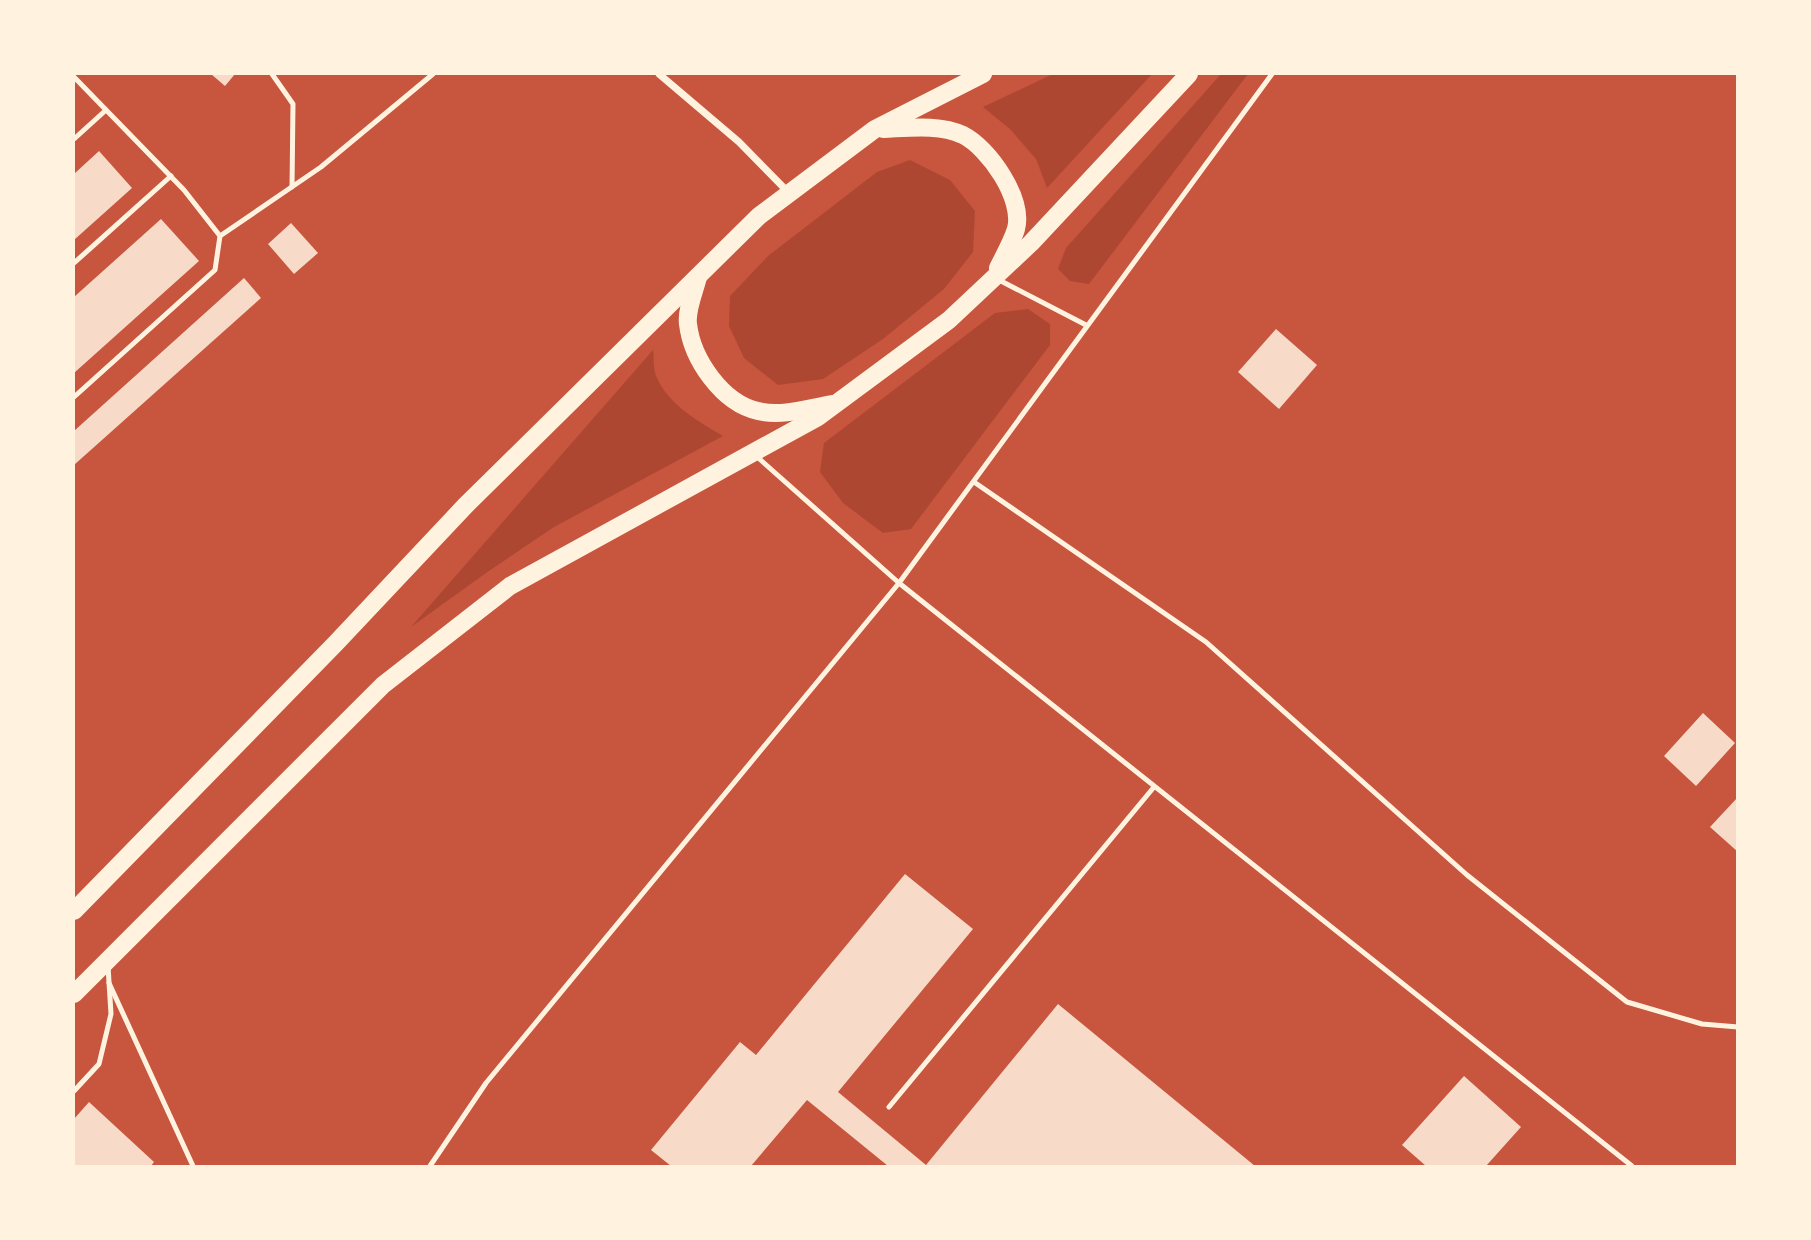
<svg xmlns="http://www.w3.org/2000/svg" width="1811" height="1240" viewBox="0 0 1811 1240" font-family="'PT Sans Narrow',sans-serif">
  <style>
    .green { fill: #ae4732 }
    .building { fill: #f7dbc8 }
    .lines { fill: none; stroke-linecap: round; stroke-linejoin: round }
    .service { stroke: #fff3e0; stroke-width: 5 }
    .minor { stroke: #fff3e0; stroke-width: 7 }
    .primary { stroke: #fff3e0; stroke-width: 18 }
  </style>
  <rect width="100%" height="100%" fill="#c8553d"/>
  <!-- green -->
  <g class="green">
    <polygon points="1053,74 1152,74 1047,188 1036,159 1010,129 983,107"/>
    <polygon points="1221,74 1248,74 1089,284 1070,281 1058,269 1066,248"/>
    <polygon points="910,160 950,180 975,211 973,252 944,289 883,339 823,379 778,385 744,358 729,326 730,296 768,256 877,172"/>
    <polygon points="1028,309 1050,324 1050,345 911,529 883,533 843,503 820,472 824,443 995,313"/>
    <path d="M653 350C654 359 653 370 657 378 669 405 699 422 723 436L554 527 486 573 411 627Z"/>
  </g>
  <!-- building -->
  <g class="building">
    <polygon points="211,74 235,74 225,86"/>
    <polygon points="99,151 132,188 74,240 74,174"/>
    <polygon points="161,219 199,261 74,373 74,297"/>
    <polygon points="291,223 318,253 294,274 268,244"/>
    <polygon points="244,278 261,298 74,465 74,431"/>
    <polygon points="1276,329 1317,365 1279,409 1238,372"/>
    <polygon points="1703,713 1735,743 1696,786 1664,756"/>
    <polygon points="1738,797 1738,852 1710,827"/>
    <polygon points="905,874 973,929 838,1092 926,1165 1058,1004 1255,1166 888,1166 807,1100 751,1166 671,1166 651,1150 740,1042 756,1055"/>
    <polygon points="1464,1076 1521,1127 1486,1166 1426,1166 1402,1145"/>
    <polygon points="89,1102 154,1162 151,1166 74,1165 74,1119"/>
  </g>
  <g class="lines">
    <!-- service -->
    <g class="service">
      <polyline points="272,74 293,104 292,187"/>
      <polyline points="74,77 184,190 220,236 215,270 74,397"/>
      <polyline points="74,139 106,110"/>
      <polyline points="220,236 321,167 433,74"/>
      <polyline points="74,263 171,176"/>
      <polyline points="999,280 1086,325"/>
      <polyline points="755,455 899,583 1632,1166"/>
      <polyline points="974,482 1206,642 1467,875 1627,1002 1702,1024 1738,1027"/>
      <polyline points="109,983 193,1166"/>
      <polyline points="74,1091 99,1064 111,1014 108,966"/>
      <polyline points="889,1107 1154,787"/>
      <polyline points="430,1166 486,1083 899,583 1272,74"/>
    </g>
    <!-- minor -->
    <polyline class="minor" points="659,74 739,142 789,193"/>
    <!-- primary -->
    <g class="primary">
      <path d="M883 129C909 128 939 124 963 135 989 148 1024 199 1016 229 1012 242 1004 256 998 268"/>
      <path d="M698 277C695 290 686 310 688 324 692 359 722 403 758 411 782 417 809 408 832 404"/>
      <polyline points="74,911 336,643 465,506 759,216 875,129 983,74"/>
      <polyline points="74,994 383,685 510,586 818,417 949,320 1031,243 1189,74"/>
    </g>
  </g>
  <!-- border -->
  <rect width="1811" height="1240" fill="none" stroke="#fff3e0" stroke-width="150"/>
</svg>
